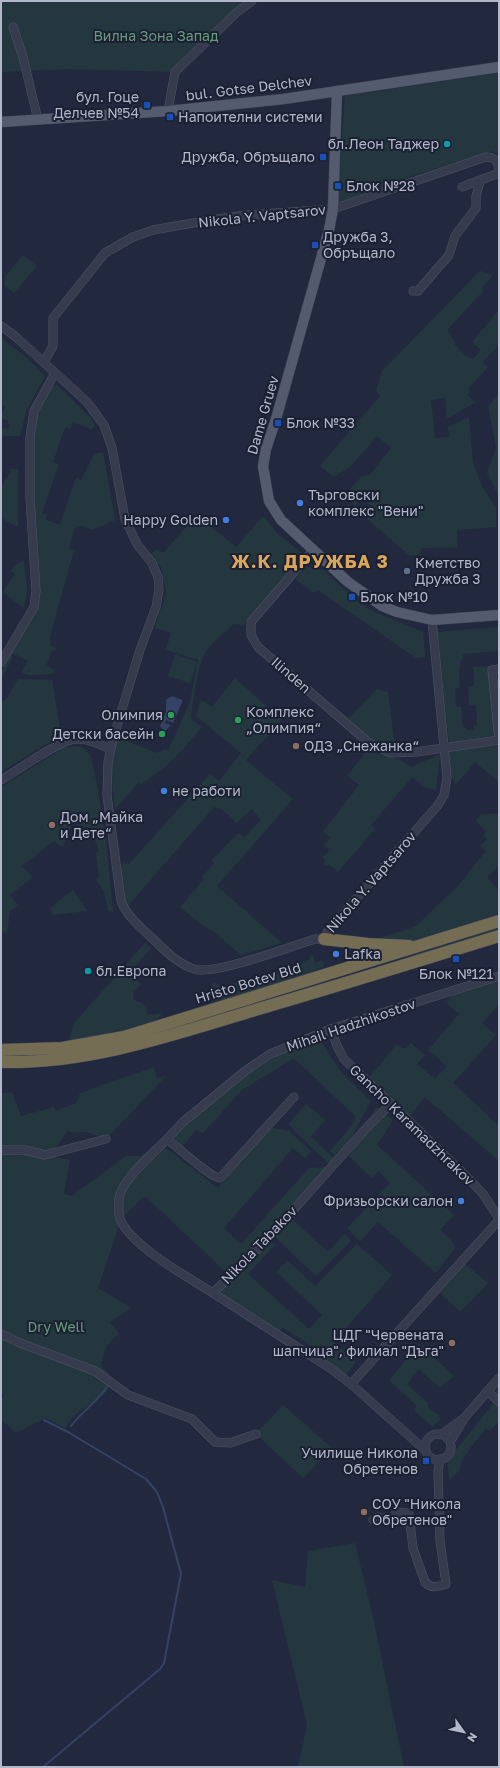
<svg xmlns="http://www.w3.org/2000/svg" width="500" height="1768" viewBox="0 0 500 1768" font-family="'Golos Text',sans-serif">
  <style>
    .green { fill: #24373f }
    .water { fill: #354266 }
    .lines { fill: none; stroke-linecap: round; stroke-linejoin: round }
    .stream { stroke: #354266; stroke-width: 2 }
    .minor-casing { stroke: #4e5465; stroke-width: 9 }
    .major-casing { stroke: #3f4556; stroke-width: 11 }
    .highway-casing { stroke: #3e4455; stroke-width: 13 }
    .minor { stroke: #363c4e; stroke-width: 8 }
    .major { stroke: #545b6e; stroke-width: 10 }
    .highway { stroke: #746c53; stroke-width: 12 }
    .transit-dot { fill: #1a4fb4; stroke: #1b2132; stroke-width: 1.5 }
    .culture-dot { fill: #0f9aa8; stroke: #1b2132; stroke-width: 1.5 }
    .shop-dot { fill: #3f7fe0; stroke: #1b2132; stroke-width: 1.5 }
    .service-dot { fill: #5c6f8a; stroke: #1b2132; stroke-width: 1.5 }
    .leisure-dot { fill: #2e9e5b; stroke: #1b2132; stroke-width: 1.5 }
    .education-dot { fill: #8d6e63; stroke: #1b2132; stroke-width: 1.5 }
    .labels { text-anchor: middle; stroke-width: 4; stroke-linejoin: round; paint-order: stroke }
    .park-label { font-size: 14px; fill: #679b7b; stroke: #1b2132 }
    .street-label { font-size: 14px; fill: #b2b7c9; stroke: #1b2132 }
    .poi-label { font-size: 14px; fill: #b2b7c9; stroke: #1b2132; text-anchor: start }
    .district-label { font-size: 18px; font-weight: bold; letter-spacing: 1px; fill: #daa65c; stroke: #1b2132 }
  </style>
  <rect width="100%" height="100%" fill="#22293e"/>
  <!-- green -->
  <g class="green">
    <polygon points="1,1 252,1 175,72 69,69 1,72"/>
    <polygon points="499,73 499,158 498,154 493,151 424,172 337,203 345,96"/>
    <polygon points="23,255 37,266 14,293 5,286 5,277"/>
    <polygon points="480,271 493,275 482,287 484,290 447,330 452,335 450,337 455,342 454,344 465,355 473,359 481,350 472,342 499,310 499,344 483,362 488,367 468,389 470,391 467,395 476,402 447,419 445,398 431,400 435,438 449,437 448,427 469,417 473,462 482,486 496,508 496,527 457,530 457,547 422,548 418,555 409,555 365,517 373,507 361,498 355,506 345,495 362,476 370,475 391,448 377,436 352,465 334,477 320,466 380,396 376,390 382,371"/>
    <polygon points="1,338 27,358 45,376 26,412 20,436 3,436 1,433 2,428 9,429 10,424 8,423 8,420 2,419 1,423 1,414 6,407 1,404"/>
    <path d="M57 385 91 418 95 426 91 430 87 427 73 422 70 429 65 427 53 462 59 464 42 513 47 515 46 520 60 525 76 477 81 481 94 454 103 452 115 520 92 530 82 526 75 527 69 548 74 550 50 637 51 646 56 648 55 651 52 650 46 666 55 670 52 674 29 675 21 673 28 661 13 653 11 656 13 657 1 679V673L36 609 32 437C36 418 41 402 53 386Z"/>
    <polygon points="499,394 499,497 487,473 496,448 488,406"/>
    <polygon points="12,469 18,469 18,527 1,518 1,487"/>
    <path d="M197 515 236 547 263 516 278 534 303 554 243 625 234 624 231 626C223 634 213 641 207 650 196 666 194 698 191 718L202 727C182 751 168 768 141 784L139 782 115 809C112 784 109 761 118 738L157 753 166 749 168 751 190 702 198 660 166 650 171 633 155 628 166 593 161 567 149 556 156 549 163 553Z"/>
    <path d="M24 561 27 588 24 609 3 592 15 574 11 571C14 566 18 562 24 561Z"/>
    <polygon points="307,566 312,569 324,570 356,601 375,612 423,632 425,657 416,658 318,590 314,593 295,579"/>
    <polygon points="499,627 499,651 463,654 463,660 460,661 460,668 459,669 460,688 455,688 456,707 461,707 462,724 467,730 474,729 474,726 477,725 476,705 469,705 468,687 474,686 473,667 492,666 498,735 449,743 437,632"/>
    <polygon points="175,654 197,662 190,683 168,676"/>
    <polygon points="235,678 275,714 287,707 291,709 246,760 293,799 217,886 282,943 241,955 212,930 210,931 180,907 203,880 202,877 214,863 211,861 238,833 245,837 261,820 252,809 237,823 221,809 214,807 126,908 120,865 124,863 129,864 210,774 219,781 241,753 196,716 201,700 212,707"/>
    <polygon points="18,679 52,680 61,735 1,772 1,702 6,699"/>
    <polygon points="377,689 388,692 395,748 380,746 347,720"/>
    <polygon points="499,745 499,782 475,762 456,784 451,776 447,750"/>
    <polygon points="78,746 85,750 91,757 97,785 106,840 113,912 108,911 104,892 96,879 99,876 96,853 99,851 95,840 87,833 90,828 72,823 63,847 54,841 22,866 33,877 10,895 19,906 10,911 7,933 1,931 1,787 65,747"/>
    <polygon points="367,751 398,759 412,767 440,754 436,789 426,788 412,777 371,825 375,829 338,872 329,864 327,866 323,863 326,860 322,857 330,850 324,845 331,838 323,832 359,785 347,776"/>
    <path d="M481 814H499V865L487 877 499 891V912C480 926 424 943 399 944 389 944 378 942 368 941L409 929 417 925 457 887 486 851 480 846 487 839 483 836 486 831 476 821Z"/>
    <polygon points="73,890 87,911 53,915 50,908"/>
    <polygon points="499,927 499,932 407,959 406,957"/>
    <polygon points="145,943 151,948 129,973 141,984 133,992 134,1000 143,1003 149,1015 162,1013 153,1025 68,1042 75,1022"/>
    <path d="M310 956H313L315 963 322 960 324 966 299 979 223 1002H215C209 995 208 989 214 982L219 985H229L304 963 309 959Z"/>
    <polygon points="499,981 499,1004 482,1023 496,1035 453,1083 499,1126 499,1161 425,1097 409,1117 367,1080 397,1044 405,1049 411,1043 425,1055 417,1064 435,1079 447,1066 428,1050 459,1014 446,1002 455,993"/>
    <path d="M318 1033C332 1065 347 1078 371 1101L351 1138 338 1158 330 1151 352 1125 356 1117 296 1060 292 1059 242 1090 203 1133 196 1130 182 1147 173 1136 230 1086 277 1055Z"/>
    <path d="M154 1067 157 1078 166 1076 107 1138 86 1132 73 1133 67 1131 54 1152 55 1157 70 1160 64 1194 72 1196 126 1156H140L150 1150 166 1148 218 1188 269 1127 289 1131 311 1151 305 1158 293 1148 224 1228 241 1244 309 1168 326 1167 263 1238 226 1272 146 1197H143L121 1219 98 1288 131 1308 110 1322 119 1334C107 1342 103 1352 101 1366L112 1378 106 1392 74 1416 65 1428 45 1418 16 1433 1 1419V1401L4 1394 1 1392V1093L12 1092 21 1116 54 1107 56 1111 76 1103 80 1093Z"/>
    <polygon points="306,1104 325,1120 311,1137 335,1159 330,1165 288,1124"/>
    <polygon points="376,1107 393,1120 377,1145 454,1215 440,1230 452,1241 455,1248 436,1273 378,1222 360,1241 347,1228 390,1183 379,1171 372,1178 349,1156"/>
    <polygon points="292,1219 328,1252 344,1234 351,1241 316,1276 275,1237"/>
    <polygon points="269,1241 275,1245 248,1274 309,1329 322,1315 277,1272 287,1260 315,1286 357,1244 392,1275 334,1342 356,1362 345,1376 307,1349 309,1344 282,1327 279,1333 223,1297 221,1289"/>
    <polygon points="465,1264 488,1283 460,1312 440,1293"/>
    <polygon points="419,1344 454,1376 440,1388 419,1369 407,1384 429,1404 427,1406 441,1418 433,1427 414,1410 417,1406 389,1380"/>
    <polygon points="499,1388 499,1421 490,1431 486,1428 470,1448 461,1463 460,1469 450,1481 447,1461 498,1398 493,1394"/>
    <polygon points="283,1405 332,1448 303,1478 256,1434"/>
    <polygon points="355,1543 373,1617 404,1767 298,1767 307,1725 272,1580 305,1587 308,1551"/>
  </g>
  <!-- water -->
  <polygon class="water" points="172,696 183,700 173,723 166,720 165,723 171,725 165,731 165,737 161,738 158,734 163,730 160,726 166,712 166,700"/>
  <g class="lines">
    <!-- stream -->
    <g class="stream">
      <path d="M71 1426C83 1410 99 1401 109 1384"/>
      <polyline points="43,1767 160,1669 164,1663 181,1574 163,1507 157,1492 146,1479 68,1432 44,1420"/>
    </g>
    <!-- minor casing -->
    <g class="minor-casing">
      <g id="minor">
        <polyline points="13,27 23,57 38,120"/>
        <polyline points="168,111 175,72 236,13 252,1"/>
        <polyline points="462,187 499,173"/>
        <polyline points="413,291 418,291 449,255 455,236 476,208 476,196 480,181"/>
        <path d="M1 326 16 337 87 402 104 425 112 448 125 519 137 544 152 563 158 577 159 590 156 607 140 650 113 739 108 762 107 795 121 901C127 916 140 927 152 938 163 949 178 964 194 969 213 976 292 946 315 939H324L328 931 438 805 444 795 447 778 432 620"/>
        <path d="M44 362 53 346V318L105 253 133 237 153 230 210 220 247 215 333 209 486 157C495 157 497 161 499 169"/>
        <polyline points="313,550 251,622 251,635 258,647 369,743 390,753 416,752 499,740"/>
        <polyline points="1,663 34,607 36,591 30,498 30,437 34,411 55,373"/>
        <polyline points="499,669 492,670 499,740"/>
        <path d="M1 780C17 771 62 738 78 739 89 739 100 744 110 749"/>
        <polyline points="331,1029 337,1046 344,1059 466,1176 483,1194 499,1218"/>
        <path d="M294 1097 220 1178C211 1178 176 1146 167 1139L183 1122 245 1071 270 1054 331 1029 499 976"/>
        <polyline points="391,1104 369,1125 271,1235 213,1293 330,1368 351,1384 425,1450"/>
        <path d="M167 1139C154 1153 123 1178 119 1198 119 1203 118 1214 120 1219 132 1247 188 1277 213 1293"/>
        <polyline points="1,1150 24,1150 45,1155 106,1139"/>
        <polyline points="1,1334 20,1343 95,1371 128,1395 192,1419 215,1442 230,1443 256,1434"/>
        <polyline points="351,1384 499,1220"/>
        <polyline points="487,1391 499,1402"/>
        <polyline points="442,1434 461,1420"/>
        <circle cx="438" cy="1447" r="13"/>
        <polyline points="450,1442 465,1417 499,1378"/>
        <path d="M373 1520 378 1517 390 1520 397 1512 407 1513 409 1515 413 1548 425 1582C431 1589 438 1587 446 1584L440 1541 438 1471 440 1459"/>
      </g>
    </g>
    <!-- major casing -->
    <g class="major-casing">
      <g id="major">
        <polyline points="337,91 333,209 329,230 276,419 266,449 263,466 269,501 281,520 348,582 382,606 397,612 432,620 499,615"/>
        <polyline points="1,122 168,111 284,99 499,67"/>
      </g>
    </g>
    <!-- highway casing -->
    <g class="highway-casing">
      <g id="highway">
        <polyline points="324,939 368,944 409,946"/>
        <polyline points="1,1050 62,1048 124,1037 499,921"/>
        <path d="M1 1062C89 1064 172 1035 255 1010 337 986 418 961 499 936"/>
      </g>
    </g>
    <!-- minor -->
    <use href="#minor" class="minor"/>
    <!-- major -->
    <use href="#major" class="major"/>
    <!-- highway -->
    <use href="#highway" class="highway"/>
  </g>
  <!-- markers -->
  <g class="transit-dot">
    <rect x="143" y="101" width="8" height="8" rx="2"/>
    <rect x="166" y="113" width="8" height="8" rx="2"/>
    <rect x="319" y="153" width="8" height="8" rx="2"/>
    <rect x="334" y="182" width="8" height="8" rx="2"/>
    <rect x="311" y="241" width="8" height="8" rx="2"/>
    <rect x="274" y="419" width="8" height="8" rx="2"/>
    <rect x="348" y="593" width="8" height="8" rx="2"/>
    <rect x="452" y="955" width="8" height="8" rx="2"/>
    <rect x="422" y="1457" width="8" height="8" rx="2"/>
  </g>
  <g class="culture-dot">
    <circle cx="447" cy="144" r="4"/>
    <circle cx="88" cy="971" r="4"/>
  </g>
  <g class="shop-dot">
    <circle cx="300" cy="503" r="4"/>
    <circle cx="226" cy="520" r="4"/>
    <circle cx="164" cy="791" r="4"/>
    <circle cx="336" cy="954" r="4"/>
    <circle cx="461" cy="1201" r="4"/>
  </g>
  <circle class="service-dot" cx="407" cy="571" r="4"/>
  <g class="leisure-dot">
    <circle cx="171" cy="715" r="4"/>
    <circle cx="238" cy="720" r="4"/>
    <circle cx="162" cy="734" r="4"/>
  </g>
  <g class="education-dot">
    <circle cx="296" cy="746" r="4"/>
    <circle cx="52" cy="825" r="4"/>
    <circle cx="452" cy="1343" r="4"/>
    <circle cx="364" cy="1512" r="4"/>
  </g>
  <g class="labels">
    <!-- park labels -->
    <g class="park-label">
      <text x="156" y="41">Вилна Зона Запад</text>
      <text x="56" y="1332">Dry Well</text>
    </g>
    <!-- street labels -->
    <g class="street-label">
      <text transform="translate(249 88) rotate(-7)" y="5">bul. Gotse Delchev</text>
      <text transform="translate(262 216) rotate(-6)" y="5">Nikola Y. Vaptsarov</text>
      <text transform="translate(263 415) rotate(-74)" y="5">Dame Gruev</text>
      <text transform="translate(291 675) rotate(41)" y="5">Ilinden</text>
      <text transform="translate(371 882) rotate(-49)" y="5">Nikola Y. Vaptsarov</text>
      <text transform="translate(248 983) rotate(-17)" y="5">Hristo Botev Bld</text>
      <text transform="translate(351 1025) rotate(-19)" y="5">Mihail Hadzhikostov</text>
      <text transform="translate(412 1125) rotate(44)" y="5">Gancho Karamadzhrakov</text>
      <text transform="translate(259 1245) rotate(-46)" y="5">Nikola Tabakov</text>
    </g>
    <!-- poi labels -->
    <g class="poi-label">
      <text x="139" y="102" text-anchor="end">бул. Гоце<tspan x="139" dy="16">Делчев №54</tspan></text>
      <text x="178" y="122">Напоителни системи</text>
      <text x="439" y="149" text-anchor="end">бл.Леон Таджер</text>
      <text x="315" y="162" text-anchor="end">Дружба, Обръщало</text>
      <text x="346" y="191">Блок №28</text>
      <text x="323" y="242">Дружба 3,<tspan x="323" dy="16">Обръщало</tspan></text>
      <text x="286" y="428">Блок №33</text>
      <text x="308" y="500">Търговски<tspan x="308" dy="16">комплекс "Вени"</tspan></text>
      <text x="218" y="525" text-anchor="end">Happy Golden</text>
      <text x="415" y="568">Кметство<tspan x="415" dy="16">Дружба 3</tspan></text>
      <text x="360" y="602">Блок №10</text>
      <text x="246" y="717">Комплекс<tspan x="246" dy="16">„Олимпия“</tspan></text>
      <text x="163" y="720" text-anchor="end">Олимпия</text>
      <text x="154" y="739" text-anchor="end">Детски басейн</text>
      <text x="304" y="751">ОДЗ „Снежанка“</text>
      <text x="172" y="796">не работи</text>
      <text x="60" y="822">Дом „Майка<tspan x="60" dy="16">и Дете“</tspan></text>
      <text x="344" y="959">Lafka</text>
      <text x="96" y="976">бл.Европа</text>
      <text x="456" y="979" text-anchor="middle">Блок №121</text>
      <text x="453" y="1206" text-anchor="end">Фризьорски салон</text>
      <text x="444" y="1340" text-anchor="end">ЦДГ "Червената<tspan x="444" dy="16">шапчица", филиал "Дъга"</tspan></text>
      <text x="418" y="1458" text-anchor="end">Училище Никола<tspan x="418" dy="16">Обретенов</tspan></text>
      <text x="372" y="1509">СОУ "Никола<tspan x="372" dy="16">Обретенов"</tspan></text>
    </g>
    <!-- district labels -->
    <g class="district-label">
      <text x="310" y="568">Ж.К. ДРУЖБА 3</text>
    </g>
  </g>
  <!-- border -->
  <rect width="500" height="1768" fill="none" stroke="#b2b7c9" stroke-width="4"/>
  <!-- north arrow -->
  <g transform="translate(464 1732) rotate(123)" stroke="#1b2132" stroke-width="3" paint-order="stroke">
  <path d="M0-3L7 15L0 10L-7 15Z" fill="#b2b7c9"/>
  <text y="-6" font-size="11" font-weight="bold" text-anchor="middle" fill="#b2b7c9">N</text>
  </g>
</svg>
